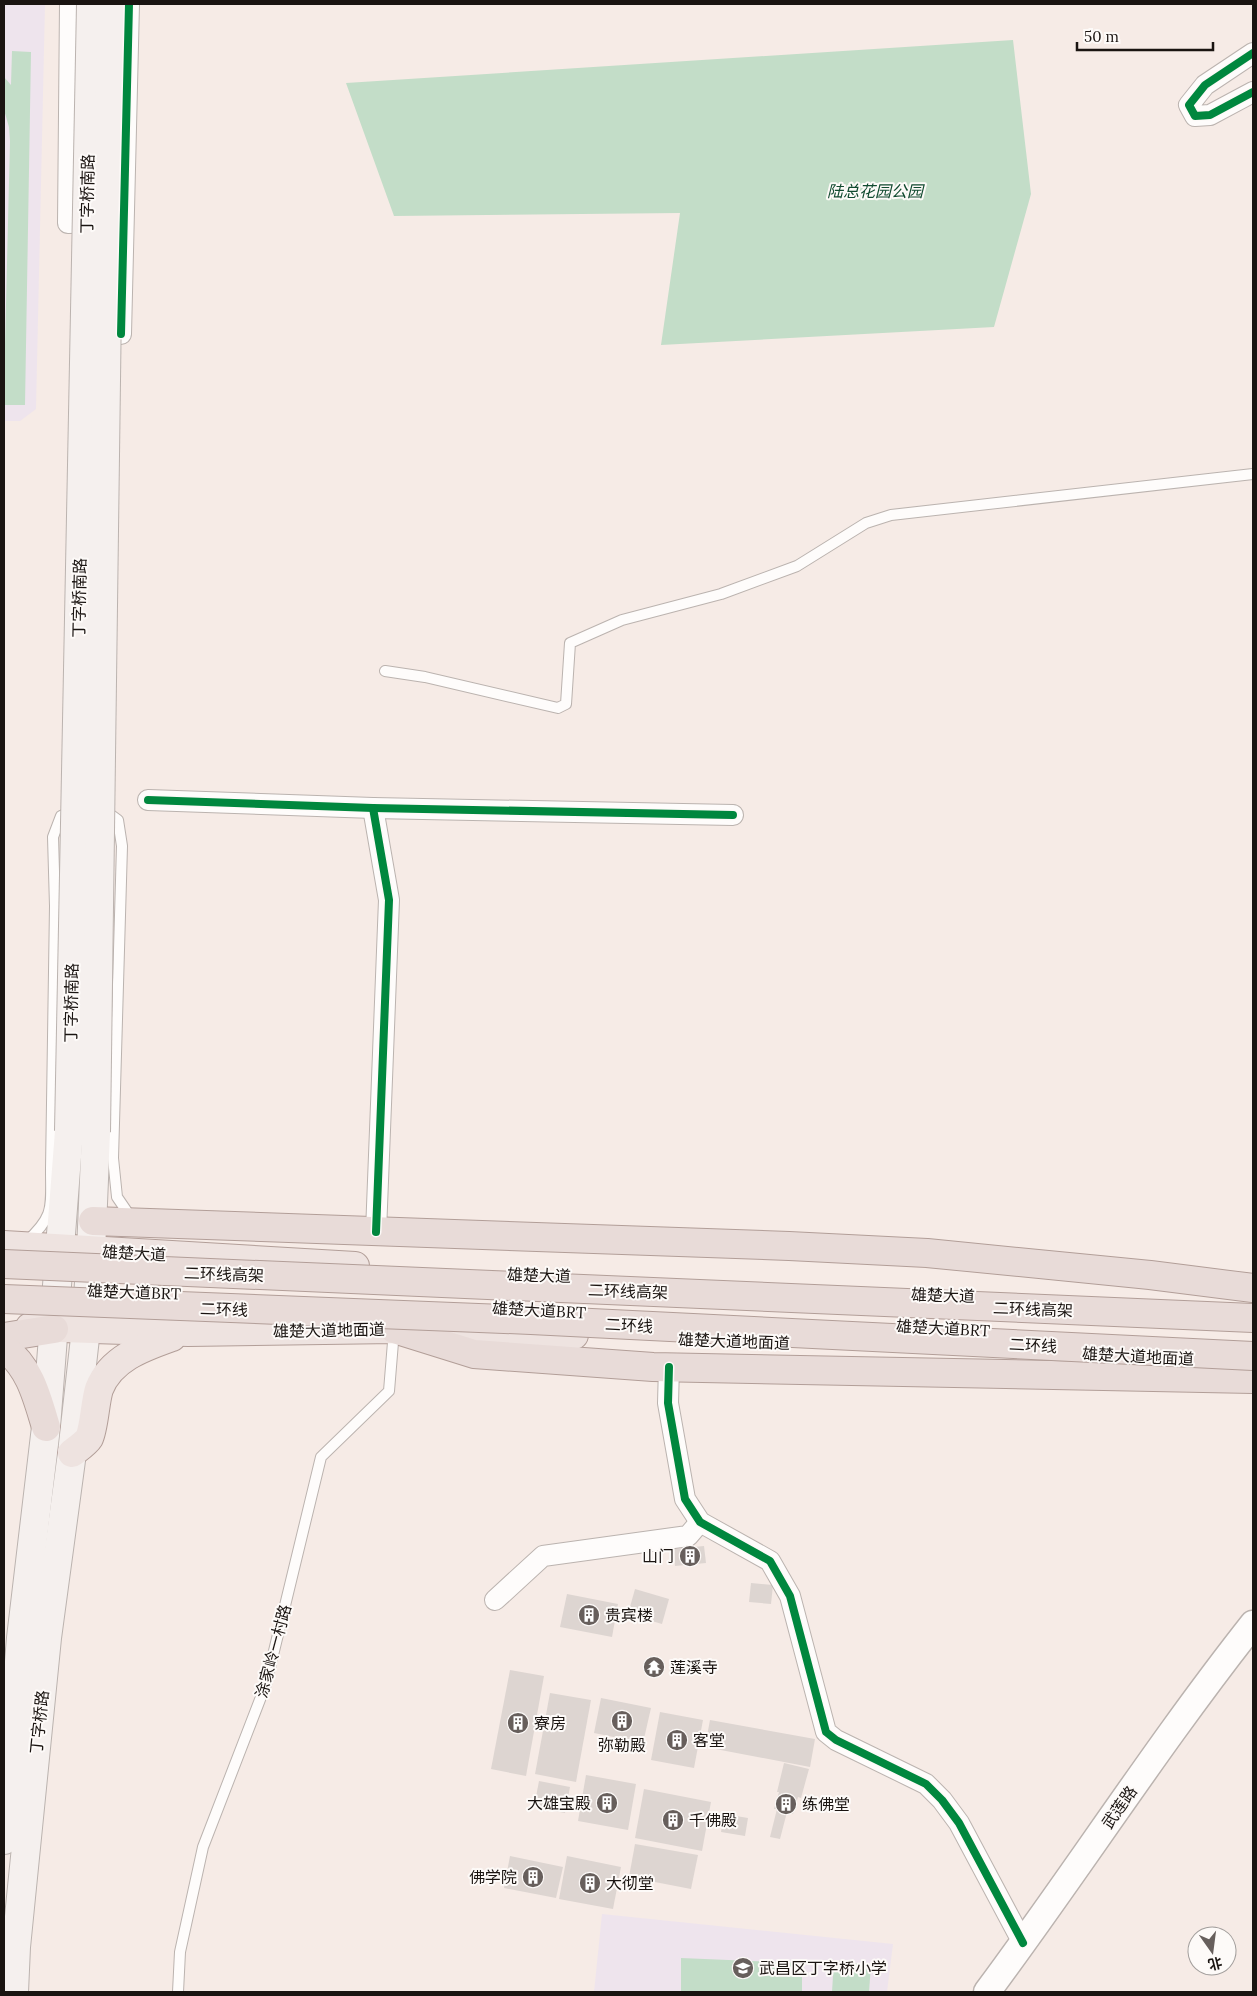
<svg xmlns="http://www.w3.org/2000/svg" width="1257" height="1996" viewBox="0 0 1257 1996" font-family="Lora,'Noto Sans SC',serif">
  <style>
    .education { fill: #eee4ed }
    .green { fill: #c3ddc8 }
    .building { fill: #ddd5d1 }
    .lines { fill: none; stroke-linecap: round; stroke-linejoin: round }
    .service-casing { stroke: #bbb3af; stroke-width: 12 }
    .minor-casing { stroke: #bbb3af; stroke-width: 22 }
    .tertiary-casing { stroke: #bbb3af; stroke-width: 29 }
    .secondary-casing { stroke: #bbb3af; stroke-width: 30 }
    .primary-casing { stroke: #b29e98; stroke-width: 30 }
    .trunk-casing { stroke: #b29e98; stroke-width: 30 }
    .service { stroke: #fefcfb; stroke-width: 10 }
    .minor { stroke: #fefcfb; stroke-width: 20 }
    .tertiary { stroke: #fefcfb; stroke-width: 26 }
    .secondary { stroke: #f5f0ee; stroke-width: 28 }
    .primary { stroke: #eee3e0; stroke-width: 28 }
    .trunk { stroke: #e8dbd8; stroke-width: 28 }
    .secondary-bridge-casing { stroke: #bbb3af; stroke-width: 30; stroke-linecap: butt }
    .trunk-bridge-casing { stroke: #b29e98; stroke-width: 30; stroke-linecap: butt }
    .secondary-bridge { stroke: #f5f0ee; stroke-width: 28 }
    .trunk-bridge { stroke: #e8dbd8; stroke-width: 28 }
    .cycleway-casing { stroke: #fdfaf8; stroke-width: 11 }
    .cycleway { stroke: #00873e; stroke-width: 8 }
    .labels { text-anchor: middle; stroke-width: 4; stroke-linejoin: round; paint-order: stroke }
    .park-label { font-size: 16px; font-style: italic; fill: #104a2f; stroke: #fdfaf8 }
    .street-label { font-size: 16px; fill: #1a1411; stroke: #fdfaf8 }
    .poi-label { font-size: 16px; fill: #1a1411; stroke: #fdfaf8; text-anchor: start }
  </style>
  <rect width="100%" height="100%" fill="#f6ebe6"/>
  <!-- education -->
  <g class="education">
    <polygon points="4,4 45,4 36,409 20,421 4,421"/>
    <polygon points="602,1914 893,1944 887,1992 594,1992"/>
  </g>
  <!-- green -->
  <g class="green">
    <polygon points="1013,40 1031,194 994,327 661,345 680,213 394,216 346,83"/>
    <polygon points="12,51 31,52 25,405 5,405 5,384 4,385 10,141 9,127 4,110 4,77 11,85"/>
    <polygon points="681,1958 802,1963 802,1992 681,1992"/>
    <polygon points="834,1961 871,1965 869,1992 832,1992"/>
  </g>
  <!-- building -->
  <g class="building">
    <polygon points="704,1546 706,1563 675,1566 674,1549"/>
    <polygon points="751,1583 773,1585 771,1604 749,1602"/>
    <polygon points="635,1589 669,1599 662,1624 628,1614"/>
    <polygon points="567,1594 618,1604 612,1637 560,1627"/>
    <polygon points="510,1670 544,1676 526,1776 491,1769"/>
    <polygon points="550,1693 591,1700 576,1782 535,1774"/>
    <polygon points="601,1698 651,1708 643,1743 594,1733"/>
    <polygon points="660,1712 703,1720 694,1768 651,1760"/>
    <polygon points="710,1720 815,1739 810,1767 705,1747"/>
    <polygon points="784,1763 809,1769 801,1798 798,1797 793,1814 787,1812 780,1839 770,1837 777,1809 774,1809 779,1792 777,1792"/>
    <polygon points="586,1775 636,1784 628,1830 578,1821"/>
    <polygon points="539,1781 570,1787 565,1813 534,1807"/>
    <polygon points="644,1789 711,1802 702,1851 635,1838"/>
    <polygon points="724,1814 748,1818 745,1836 721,1832"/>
    <polygon points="635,1844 698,1855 691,1889 629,1877"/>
    <polygon points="510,1856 563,1867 556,1898 504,1888"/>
    <polygon points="567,1856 621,1867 613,1909 559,1899"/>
  </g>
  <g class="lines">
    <!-- service casing -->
    <g class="service-casing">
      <g id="service">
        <polyline points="385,671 425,677 558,708 566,704 570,643 622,620 721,594 797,566 866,523 891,515 1253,474"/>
        <polyline points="103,809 118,820 122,846 113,1158 117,1197 132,1219"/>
        <polyline points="59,1183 51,1169 55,906 53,837 61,816 72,811"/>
        <path d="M26 1242C55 1216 51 1207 51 1170"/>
        <polyline points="178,1992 180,1952 203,1847 266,1684 321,1457 389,1391 394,1330"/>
      </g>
    </g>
    <!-- minor casing -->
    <g class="minor-casing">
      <g id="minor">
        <polyline points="70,4 68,223 100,222"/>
        <polyline points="1253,53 1205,85 1189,105 1195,116 1210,115 1253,92"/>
        <polyline points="121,334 129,4"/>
        <polyline points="148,800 373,808 733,815"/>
        <polyline points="373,808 389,900 376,1232"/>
        <polyline points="669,1367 668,1403 685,1499 700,1522 770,1561 790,1596 826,1732 836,1740 926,1784 942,1800 959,1823 1023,1943"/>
        <polyline points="495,1600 543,1556 688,1536 700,1522"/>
      </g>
    </g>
    <!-- tertiary casing -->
    <g class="tertiary-casing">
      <path id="tertiary" d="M987 1992C1077 1871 1159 1743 1253 1624"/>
    </g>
    <!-- secondary casing -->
    <g class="secondary-casing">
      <g id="secondary">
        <polyline points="4,1840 21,1638 46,1427 69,1131"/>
        <polyline points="14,1992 16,1947 47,1638 72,1453 86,1329 91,1251 96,1132"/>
      </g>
    </g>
    <!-- primary casing -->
    <g class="primary-casing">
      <g id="primary">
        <polyline points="4,1245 355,1266"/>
        <polyline points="30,1327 188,1332 394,1329 574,1335"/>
        <path d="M72 1453C77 1449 86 1443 89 1438 94 1428 95 1401 99 1389 111 1358 144 1347 172 1337"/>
      </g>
    </g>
    <!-- trunk casing -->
    <g class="trunk-casing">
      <g id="trunk">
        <polyline points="93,1221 789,1246 927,1253 1150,1275 1253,1288"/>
        <polyline points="394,1329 474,1354 653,1367 1253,1379"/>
        <polyline points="4,1337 54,1329"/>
        <path d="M4 1348C30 1367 37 1397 46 1427"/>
      </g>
    </g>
    <!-- service -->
    <use href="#service" class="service"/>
    <!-- minor -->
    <use href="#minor" class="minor"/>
    <!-- tertiary -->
    <use href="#tertiary" class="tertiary"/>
    <!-- secondary -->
    <use href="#secondary" class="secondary"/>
    <!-- primary -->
    <use href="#primary" class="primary"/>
    <!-- trunk -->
    <use href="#trunk" class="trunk"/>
    <!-- secondary-bridge casing -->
    <g class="secondary-bridge-casing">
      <g id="secondary-bridge">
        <polyline points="69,1131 91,4"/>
        <polyline points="96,1132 111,4"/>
      </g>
    </g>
    <!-- trunk-bridge casing -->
    <g class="trunk-bridge-casing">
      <g id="trunk-bridge">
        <polyline points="4,1264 1253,1318"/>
        <polyline points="4,1299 531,1320 1253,1356"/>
      </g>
    </g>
    <!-- secondary-bridge -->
    <use href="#secondary-bridge" class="secondary-bridge"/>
    <!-- trunk-bridge -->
    <use href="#trunk-bridge" class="trunk-bridge"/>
    <!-- cycleway casing -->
    <g class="cycleway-casing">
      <g id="cycleway">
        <polyline points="1253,53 1205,85 1189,105 1195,116 1210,115 1253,92"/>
        <polyline points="121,334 129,4"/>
        <polyline points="148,800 373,808 733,815"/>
        <polyline points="373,808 389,900 376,1232"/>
        <polyline points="669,1367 668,1403 685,1499 700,1522 770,1561 790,1596 826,1732 836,1740 926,1784 942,1800 959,1823 1023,1943"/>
      </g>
    </g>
    <!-- cycleway -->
    <use href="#cycleway" class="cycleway"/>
  </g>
  <!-- icons -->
  <defs>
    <g id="building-disc" transform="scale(1.125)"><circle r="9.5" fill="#675f5c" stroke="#fdfaf8"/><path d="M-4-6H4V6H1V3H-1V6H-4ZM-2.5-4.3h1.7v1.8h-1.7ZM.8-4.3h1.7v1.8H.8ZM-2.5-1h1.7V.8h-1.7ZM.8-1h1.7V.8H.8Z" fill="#fff"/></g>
    <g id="temple-disc" transform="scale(1.125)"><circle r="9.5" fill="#675f5c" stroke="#fdfaf8"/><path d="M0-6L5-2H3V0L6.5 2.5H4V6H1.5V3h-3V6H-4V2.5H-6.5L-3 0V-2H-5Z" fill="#fff"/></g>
    <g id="school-disc" transform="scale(1.125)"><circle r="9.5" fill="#675f5c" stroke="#fdfaf8"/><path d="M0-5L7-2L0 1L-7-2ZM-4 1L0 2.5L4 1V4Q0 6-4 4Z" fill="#fff"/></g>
  </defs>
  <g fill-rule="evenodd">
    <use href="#building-disc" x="690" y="1556"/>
    <use href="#building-disc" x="589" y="1615"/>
    <use href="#temple-disc" x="654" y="1667"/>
    <use href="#building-disc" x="622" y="1721"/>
    <use href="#building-disc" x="518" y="1723"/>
    <use href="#building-disc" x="677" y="1740"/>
    <use href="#building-disc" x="607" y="1803"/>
    <use href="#building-disc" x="786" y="1804"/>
    <use href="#building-disc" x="673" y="1820"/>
    <use href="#building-disc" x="533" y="1877"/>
    <use href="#building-disc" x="590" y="1883"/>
    <use href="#school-disc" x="743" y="1968"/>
  </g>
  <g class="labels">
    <!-- park labels -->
    <g class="park-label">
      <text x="875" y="197">陆总花园公园</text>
    </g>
    <!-- street labels -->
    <g class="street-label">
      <text transform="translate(87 194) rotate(-89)" y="6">丁字桥南路</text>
      <text transform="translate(79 598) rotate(-89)" y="6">丁字桥南路</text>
      <text transform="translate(71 1003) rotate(-89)" y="6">丁字桥南路</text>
      <text transform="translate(134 1253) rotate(3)" y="6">雄楚大道</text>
      <text transform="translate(224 1274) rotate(2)" y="6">二环线高架</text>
      <text transform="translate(539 1275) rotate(2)" y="6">雄楚大道</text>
      <text transform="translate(628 1291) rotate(2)" y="6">二环线高架</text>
      <text transform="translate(134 1292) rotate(2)" y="6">雄楚大道BRT</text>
      <text transform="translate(943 1295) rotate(2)" y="6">雄楚大道</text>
      <text transform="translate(224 1309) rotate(2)" y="6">二环线</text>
      <text transform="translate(1033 1309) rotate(2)" y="6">二环线高架</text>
      <text transform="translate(539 1310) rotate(3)" y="6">雄楚大道BRT</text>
      <text transform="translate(629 1325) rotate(3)" y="6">二环线</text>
      <text transform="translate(943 1328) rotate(3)" y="6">雄楚大道BRT</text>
      <text transform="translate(329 1330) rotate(-1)" y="6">雄楚大道地面道</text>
      <text transform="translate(734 1341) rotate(2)" y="6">雄楚大道地面道</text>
      <text transform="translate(1033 1345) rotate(3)" y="6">二环线</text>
      <text transform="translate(1138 1356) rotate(3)" y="6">雄楚大道地面道</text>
      <text transform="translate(273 1651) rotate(-75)" y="6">涂家岭一村路</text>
      <text transform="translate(39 1722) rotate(-84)" y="6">丁字桥路</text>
      <text transform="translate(1119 1807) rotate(-55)" y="6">武莲路</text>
    </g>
    <!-- poi labels -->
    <g class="poi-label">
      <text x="674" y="1562" text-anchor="end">山门</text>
      <text x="605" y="1621">贵宾楼</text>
      <text x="670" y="1673">莲溪寺</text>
      <text x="534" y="1729">寮房</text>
      <text x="693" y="1746">客堂</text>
      <text x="622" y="1751" text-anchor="middle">弥勒殿</text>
      <text x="591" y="1809" text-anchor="end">大雄宝殿</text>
      <text x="802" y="1810">练佛堂</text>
      <text x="689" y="1826">千佛殿</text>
      <text x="517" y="1883" text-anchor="end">佛学院</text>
      <text x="606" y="1889">大彻堂</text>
      <text x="759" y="1974">武昌区丁字桥小学</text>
    </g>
  </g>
  <!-- border -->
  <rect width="1257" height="1996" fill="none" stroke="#1a1411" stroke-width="10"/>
  <!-- north arrow -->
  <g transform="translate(1212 1951) rotate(166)"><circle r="24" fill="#fdfaf8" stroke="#a29e9c"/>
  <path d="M0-4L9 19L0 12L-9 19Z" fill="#675f5c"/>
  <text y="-8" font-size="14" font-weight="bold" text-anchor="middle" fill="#1a1411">北</text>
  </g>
  <!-- scale -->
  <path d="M1077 42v8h136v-8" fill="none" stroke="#1a1411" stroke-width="2.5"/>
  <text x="1084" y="42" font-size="15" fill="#1a1411" stroke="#fdfaf8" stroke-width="4" paint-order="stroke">50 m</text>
</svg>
